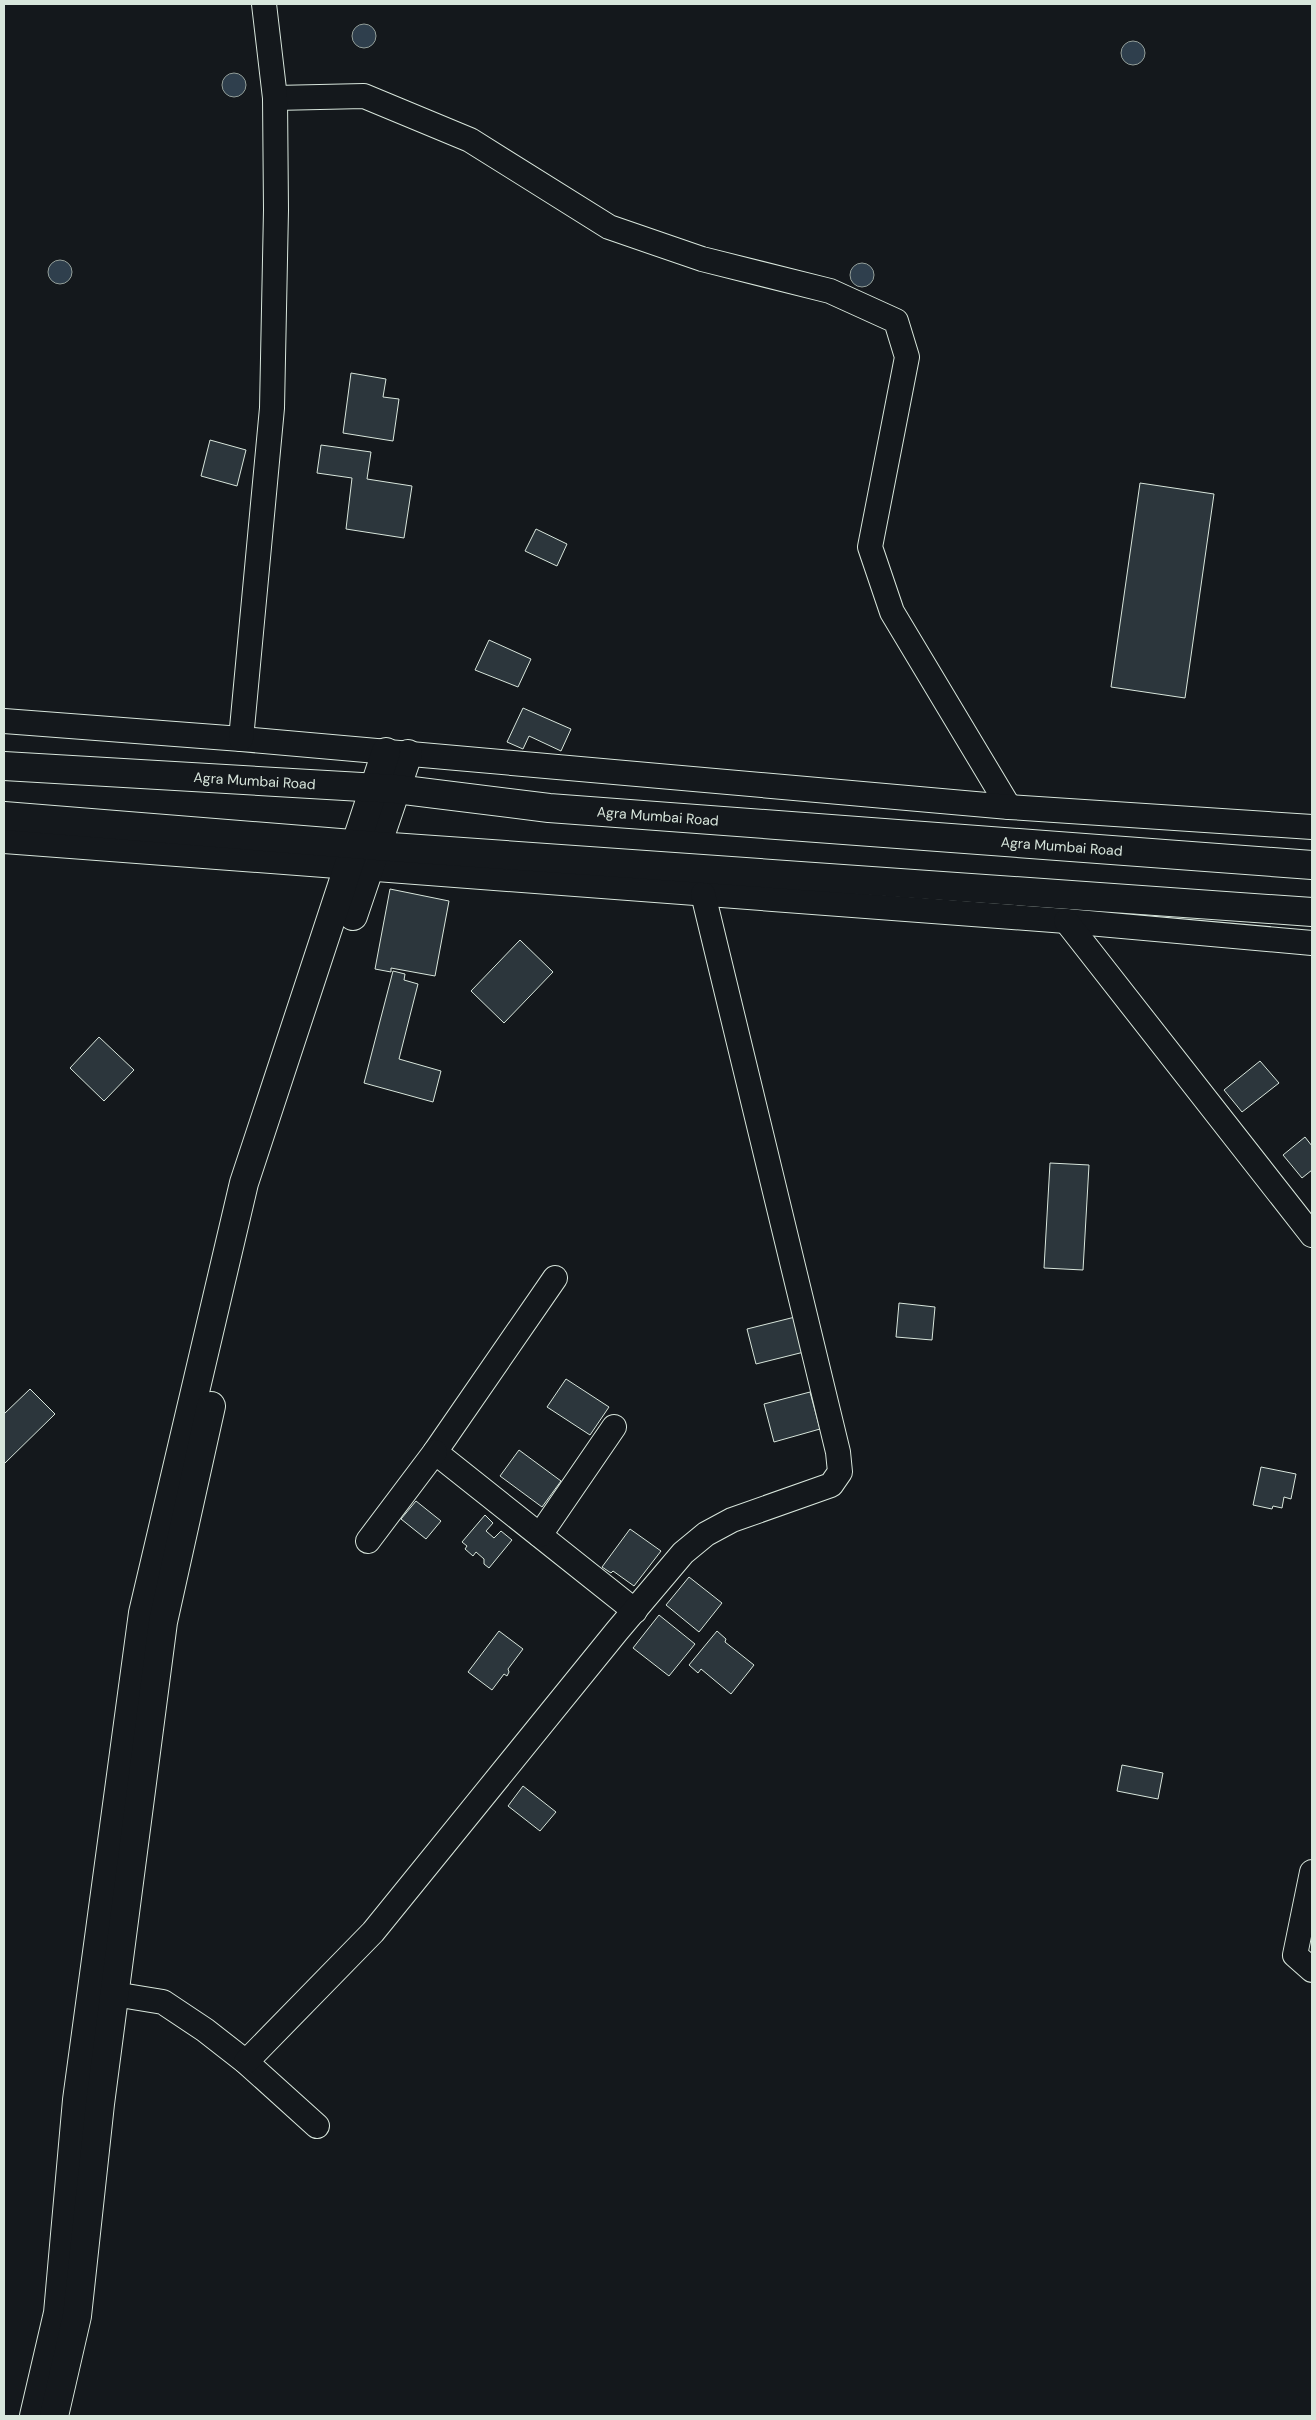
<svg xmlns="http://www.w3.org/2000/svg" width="1316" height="2420" viewBox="0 0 1316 2420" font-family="'DM Sans',sans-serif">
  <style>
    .water { fill: #2f3f4d; stroke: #939e99 }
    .building { fill: #2c363c; stroke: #d8e6dc }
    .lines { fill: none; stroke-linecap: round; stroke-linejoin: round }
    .minor-casing { stroke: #d8e6dc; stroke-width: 26 }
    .major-casing { stroke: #d8e6dc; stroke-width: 30 }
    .highway-casing { stroke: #d8e6dc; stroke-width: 30 }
    .minor { stroke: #14181c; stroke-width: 24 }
    .major { stroke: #14181c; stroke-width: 28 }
    .highway { stroke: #14181c; stroke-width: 28 }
    .labels { text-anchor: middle; stroke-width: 4; stroke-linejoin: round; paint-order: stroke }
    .street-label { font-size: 14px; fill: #d8e6dc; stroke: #14181c }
  </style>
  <rect width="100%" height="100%" fill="#14181c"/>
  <!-- water -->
  <g class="water">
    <circle cx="364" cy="36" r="12"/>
    <circle cx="1133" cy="53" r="12"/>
    <circle cx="234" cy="85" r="12"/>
    <circle cx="60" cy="272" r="12"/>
    <circle cx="862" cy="275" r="12"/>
  </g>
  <!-- building -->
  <g class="building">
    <polygon points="351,373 386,379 383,397 399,399 393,441 343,433"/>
    <polygon points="210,440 246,450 237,486 201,476"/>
    <polygon points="321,445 371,452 367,479 412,486 404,538 346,529 352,478 317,473"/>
    <polygon points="1140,483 1214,494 1185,698 1111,687"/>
    <polygon points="536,529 567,544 557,566 525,551"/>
    <polygon points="489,640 531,659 518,687 475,670"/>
    <polygon points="523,708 571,729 561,751 529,736 523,749 507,742"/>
    <polygon points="390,889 449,901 435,976 391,968 391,972 375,969"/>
    <polygon points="520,940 553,972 504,1023 471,991"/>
    <polygon points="393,971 405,974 404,980 418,984 399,1059 441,1071 433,1102 364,1083"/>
    <polygon points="99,1037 134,1070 104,1101 70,1068"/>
    <polygon points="1260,1061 1279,1083 1242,1112 1224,1090"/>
    <polygon points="1305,1137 1312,1146 1312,1170 1302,1178 1283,1155"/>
    <polygon points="1050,1163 1089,1165 1083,1270 1044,1268"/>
    <polygon points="899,1303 935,1307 932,1340 896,1337"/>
    <polygon points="795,1317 804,1352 756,1364 747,1329"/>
    <polygon points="566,1379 609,1407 590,1435 547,1407"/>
    <polygon points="30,1389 55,1414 4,1464 4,1414"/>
    <polygon points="810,1392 820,1429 774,1442 764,1404"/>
    <polygon points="519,1450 561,1481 542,1507 500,1476"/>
    <polygon points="1261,1467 1296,1474 1291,1499 1284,1497 1282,1508 1273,1506 1272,1509 1253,1505"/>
    <polygon points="416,1501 441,1521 426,1539 401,1519"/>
    <polygon points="485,1515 493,1523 486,1531 494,1538 501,1531 512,1540 489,1568 484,1564 484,1559 476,1552 473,1556 465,1549 467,1546 462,1542"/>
    <polygon points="630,1529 661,1551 634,1586 613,1571 611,1573 602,1567"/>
    <polygon points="689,1577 722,1603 699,1632 666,1605"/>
    <polygon points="659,1615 695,1644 669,1676 633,1648"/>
    <polygon points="499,1631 523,1649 508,1669 509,1672 507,1676 504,1674 492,1690 468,1672"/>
    <polygon points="717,1631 726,1639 725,1642 754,1665 731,1694 701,1669 698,1673 689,1665"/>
    <polygon points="1122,1765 1163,1773 1158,1799 1117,1791"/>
    <polygon points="523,1786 556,1812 540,1831 508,1806"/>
  </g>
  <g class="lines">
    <!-- minor casing -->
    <g class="minor-casing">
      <g id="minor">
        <polyline points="275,98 364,96 470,140 609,227 702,259 830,291 896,321 907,357 870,547 892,612 1009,807"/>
        <polyline points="4,721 241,739 1009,807 1312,827"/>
        <polyline points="241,739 272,408 276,210 275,98 264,4"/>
        <polyline points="4,841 1066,921 1312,943"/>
        <polyline points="1066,921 1312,1235"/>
        <polyline points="555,1278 435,1452 635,1611"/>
        <polyline points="540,1535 614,1427"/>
        <polyline points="368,1541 435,1452"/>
        <polyline points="1312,1872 1295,1955 1312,1970"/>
        <polyline points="114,1994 163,2002 205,2030 246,2062 317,2126"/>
        <polyline points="246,2062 373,1932 617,1631 683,1553 706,1534 732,1520 831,1485 840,1472 838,1452 703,894"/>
      </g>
    </g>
    <!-- major casing -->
    <g class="major-casing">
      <g id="major">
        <polyline points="353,916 408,754"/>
        <polyline points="34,2416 58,2313 77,2100 143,1613 244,1183 386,752"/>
        <polyline points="54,2416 77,2316 100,2104 163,1622 211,1406"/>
      </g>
    </g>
    <!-- highway casing -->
    <g class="highway-casing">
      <g id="highway">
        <path id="s1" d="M4 766 396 789 549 808 1312 865"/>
        <polyline points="4,816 377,846 1312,912"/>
      </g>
    </g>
    <!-- minor -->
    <use href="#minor" class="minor"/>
    <!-- major -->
    <use href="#major" class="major"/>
    <!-- highway -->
    <use href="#highway" class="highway"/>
  </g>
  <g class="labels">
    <!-- street labels -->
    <g class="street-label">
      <text dy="5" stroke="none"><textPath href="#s1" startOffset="251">Agra Mumbai Road</textPath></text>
      <text dy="5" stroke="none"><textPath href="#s1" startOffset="656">Agra Mumbai Road</textPath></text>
      <text dy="5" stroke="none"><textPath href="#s1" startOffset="1061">Agra Mumbai Road</textPath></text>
    </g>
  </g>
  <!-- border -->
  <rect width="1316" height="2420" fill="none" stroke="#d8e6dc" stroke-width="10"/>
</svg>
